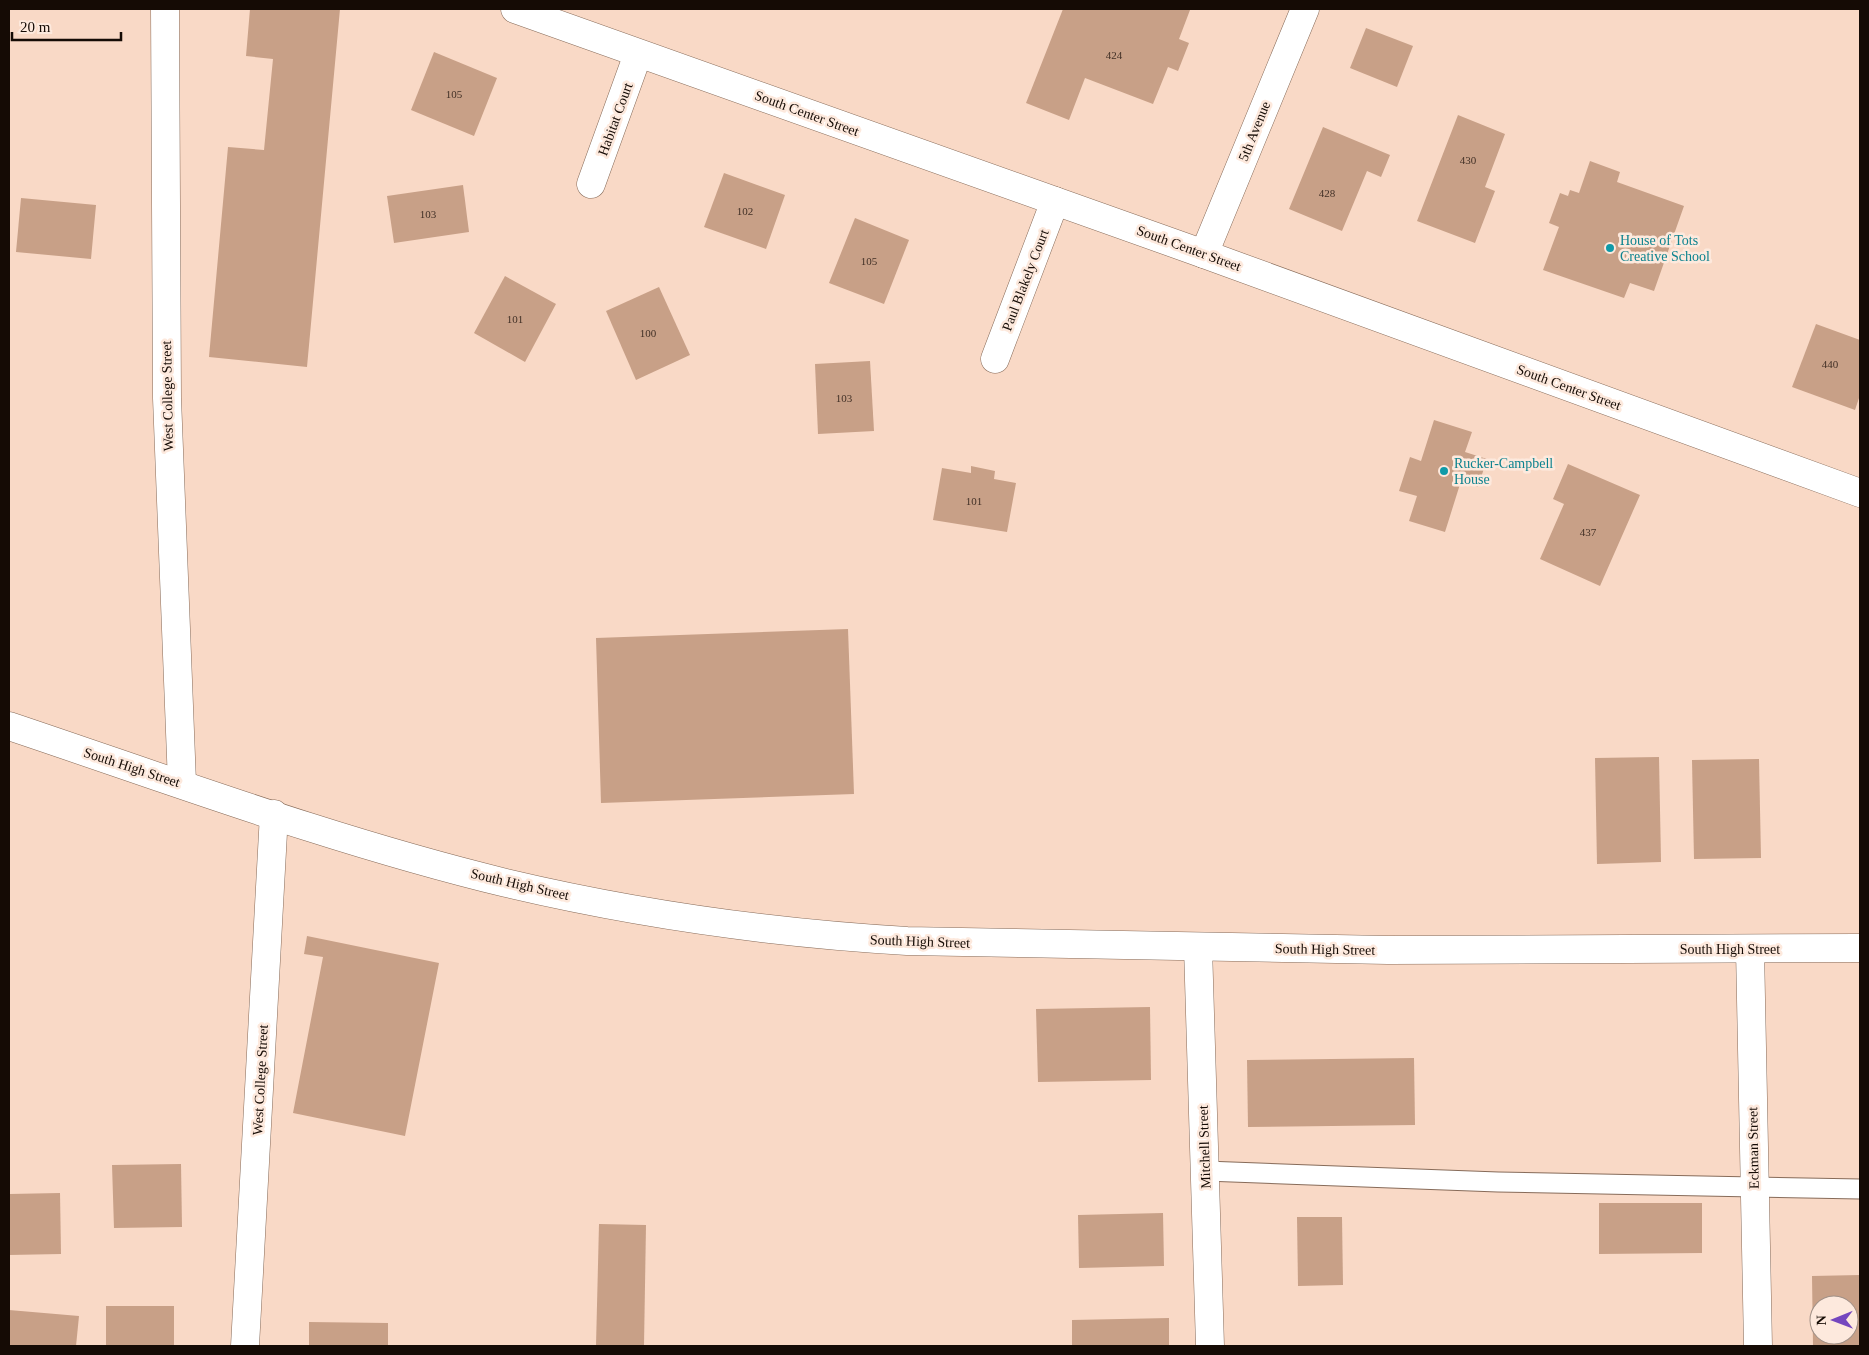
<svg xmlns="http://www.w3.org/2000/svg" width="1869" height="1355" viewBox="0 0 1869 1355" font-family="Georgia,serif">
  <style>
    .building { fill: #c8a087; fill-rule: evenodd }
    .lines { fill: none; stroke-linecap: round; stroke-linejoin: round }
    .lane-casing { stroke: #876b59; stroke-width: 21 }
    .street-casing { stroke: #876b59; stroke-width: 29 }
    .secondary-casing { stroke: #876b59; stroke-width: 29 }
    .lane { stroke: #fff; stroke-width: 19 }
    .street { stroke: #fff; stroke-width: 28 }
    .secondary { stroke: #fff; stroke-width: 28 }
    .culture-dot { fill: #0f9aa8; stroke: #fde9dd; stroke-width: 2 }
    .labels { text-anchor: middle; stroke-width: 5; stroke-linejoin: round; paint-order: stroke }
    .number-label { font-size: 11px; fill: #423026 }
    .street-label { font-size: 14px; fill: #150b05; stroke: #fde9dd }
    .culture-label { font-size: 14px; fill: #0d838f; stroke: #fde9dd; text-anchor: start }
  </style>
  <rect width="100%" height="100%" fill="#f9d9c6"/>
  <!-- building -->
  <g class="building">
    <polygon points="250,9 340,9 307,367 209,357 228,147 264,150 273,59 246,56"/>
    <polygon points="1063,9 1190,10 1179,39 1189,43 1178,71 1168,67 1153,104 1085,78 1069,120 1026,103"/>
    <polygon points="1366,28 1413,46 1397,87 1350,68"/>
    <polygon points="434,52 497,78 474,136 411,110"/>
    <polygon points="1458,115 1505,134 1485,187 1495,191 1475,243 1417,221"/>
    <polygon points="1323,127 1390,155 1381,177 1367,171 1342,231 1289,209"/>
    <polygon points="1590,161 1620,172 1617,182 1684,206 1654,291 1630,283 1624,298 1543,270 1559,227 1549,223 1560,193 1568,196 1570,190 1579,193"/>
    <polygon points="724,173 785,195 766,249 704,227"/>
    <polygon points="463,185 469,232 394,243 387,196"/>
    <polygon points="21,198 96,205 91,259 16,252"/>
    <polygon points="855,218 909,240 884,304 829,283"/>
    <polygon points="505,276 556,304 525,362 474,333"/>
    <polygon points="659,287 690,355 636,380 606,311"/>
    <polygon points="1816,324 1860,340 1860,395 1855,410 1792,387"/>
    <polygon points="870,361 874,431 818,434 815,364"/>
    <polygon points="1434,420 1472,432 1465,452 1487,459 1478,487 1461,481 1445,532 1409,521 1417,496 1399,491 1410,457 1421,461"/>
    <polygon points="1568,464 1640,495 1600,586 1540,559 1564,504 1553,499"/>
    <polygon points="971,466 995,471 994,479 1016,483 1007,532 933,520 942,468 971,473"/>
    <polygon points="848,629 854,794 601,803 596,638"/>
    <polygon points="1659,757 1661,862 1597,864 1595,758"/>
    <polygon points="1759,759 1761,858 1694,859 1692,760"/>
    <polygon points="307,936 439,963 405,1136 293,1113 323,957 304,954"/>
    <polygon points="1150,1007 1151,1080 1038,1082 1036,1009"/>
    <polygon points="1414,1058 1415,1125 1248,1127 1247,1060"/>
    <polygon points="181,1164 182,1227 114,1228 112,1165"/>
    <polygon points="60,1193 61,1254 9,1255 9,1194"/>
    <polygon points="1599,1203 1702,1203 1702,1253 1599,1254"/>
    <polygon points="1163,1213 1164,1266 1079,1268 1078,1215"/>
    <polygon points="1297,1217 1342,1217 1343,1285 1298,1286"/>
    <polygon points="599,1224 646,1225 644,1346 596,1346"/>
    <path d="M1860 1275V1345L1813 1346 1812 1276ZM1819 1305H1849V1335H1819Z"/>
    <rect x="106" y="1306" width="68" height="40"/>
    <polygon points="9,1310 79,1316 76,1346 9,1346"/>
    <polygon points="1169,1318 1169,1346 1072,1346 1072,1320"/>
    <polygon points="309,1322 388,1323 388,1346 309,1346"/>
  </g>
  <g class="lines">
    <!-- lane casing -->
    <g class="lane-casing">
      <polyline id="lane" points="1205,1171 1498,1182 1860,1189"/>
    </g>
    <!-- street casing -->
    <g class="street-casing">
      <g id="street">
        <polyline points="165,9 167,398 182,783"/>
        <polyline points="515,9 1204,254 1860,493"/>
        <polyline points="591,184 638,54"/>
        <polyline points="1204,254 1305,9"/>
        <polyline points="995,359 1055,201"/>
        <polyline points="1198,947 1210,1346"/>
        <polyline points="1750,949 1758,1346"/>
        <polyline points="245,1346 274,814"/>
      </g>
    </g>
    <!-- secondary casing -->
    <g class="secondary-casing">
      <path id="secondary" d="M9 726C173 781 337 842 506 883 637 914 773 933 907 941L1388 950 1860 948"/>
    </g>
    <!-- lane -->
    <use href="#lane" class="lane"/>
    <!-- street -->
    <use href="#street" class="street"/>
    <!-- secondary -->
    <use href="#secondary" class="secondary"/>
  </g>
  <!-- markers -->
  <g class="culture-dot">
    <circle cx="1610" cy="248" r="5"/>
    <circle cx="1444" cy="471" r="5"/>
  </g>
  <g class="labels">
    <!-- number labels -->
    <g class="number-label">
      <text x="1114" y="59">424</text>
      <text x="454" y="98">105</text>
      <text x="1468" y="164">430</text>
      <text x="1327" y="197">428</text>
      <text x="745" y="215">102</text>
      <text x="428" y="218">103</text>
      <text x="869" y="265">105</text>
      <text x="515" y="323">101</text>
      <text x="648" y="337">100</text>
      <text x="1830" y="368">440</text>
      <text x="844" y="402">103</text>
      <text x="974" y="505">101</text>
      <text x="1588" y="536">437</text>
    </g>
    <!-- street labels -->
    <g class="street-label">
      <text transform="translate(807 113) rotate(20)" y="5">South Center Street</text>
      <text transform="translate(615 119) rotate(-70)" y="5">Habitat Court</text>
      <text transform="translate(1254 131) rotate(-68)" y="5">5th Avenue</text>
      <text transform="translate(1189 248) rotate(20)" y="5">South Center Street</text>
      <text transform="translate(1025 280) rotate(-69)" y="5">Paul Blakely Court</text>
      <text transform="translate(1569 387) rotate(20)" y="5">South Center Street</text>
      <text transform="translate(167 396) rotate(-91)" y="5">West College Street</text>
      <text transform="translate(132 767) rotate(18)" y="5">South High Street</text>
      <text transform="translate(520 884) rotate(13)" y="5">South High Street</text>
      <text transform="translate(920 941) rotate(2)" y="5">South High Street</text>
      <text transform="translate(1325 949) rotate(1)" y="5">South High Street</text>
      <text x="1730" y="954">South High Street</text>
      <text transform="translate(260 1080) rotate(-87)" y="5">West College Street</text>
      <text transform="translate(1204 1147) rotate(-92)" y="5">Mitchell Street</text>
      <text transform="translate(1753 1148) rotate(-91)" y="5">Eckman Street</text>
    </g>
    <!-- culture labels -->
    <g class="culture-label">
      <text x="1620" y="245">House of Tots<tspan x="1620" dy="16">Creative School</tspan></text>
      <text x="1454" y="468">Rucker-Campbell<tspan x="1454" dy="16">House</tspan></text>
    </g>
  </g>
  <!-- border -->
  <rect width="1869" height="1355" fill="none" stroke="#150b05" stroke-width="20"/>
  <!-- north arrow -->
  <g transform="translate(1834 1320) rotate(269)"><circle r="24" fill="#fde9dd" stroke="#a09087"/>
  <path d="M0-4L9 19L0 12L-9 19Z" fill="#7446be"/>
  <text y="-8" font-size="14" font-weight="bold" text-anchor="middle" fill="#150b05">N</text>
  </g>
  <!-- scale -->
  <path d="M12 32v8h109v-8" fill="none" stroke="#150b05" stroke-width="2.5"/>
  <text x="20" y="32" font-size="15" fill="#150b05" stroke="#fde9dd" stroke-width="4" paint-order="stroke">20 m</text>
</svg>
